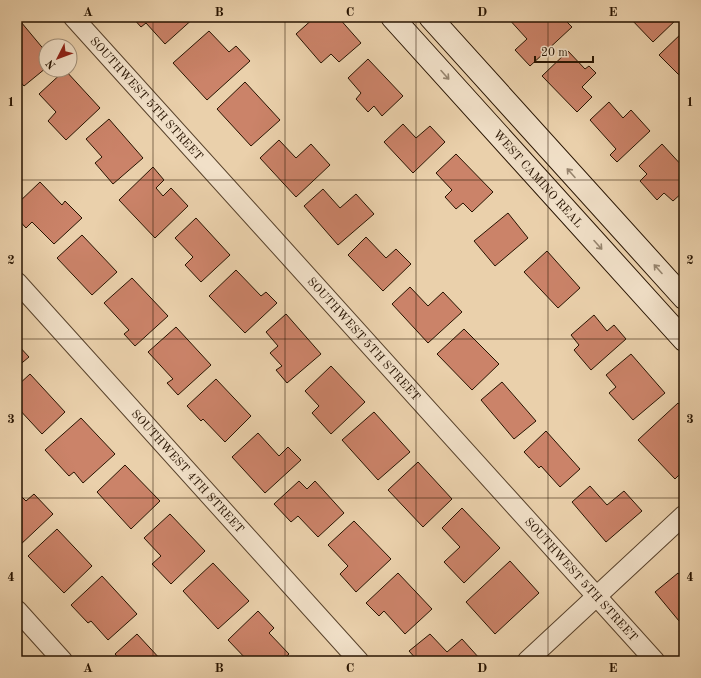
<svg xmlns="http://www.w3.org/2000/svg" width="701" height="678" viewBox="0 0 701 678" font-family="'Old Standard TT',serif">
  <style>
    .building { fill: #cb8369; stroke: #271300 }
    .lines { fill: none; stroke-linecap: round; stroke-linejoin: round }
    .street-casing { stroke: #58422b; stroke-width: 21 }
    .secondary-casing { stroke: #271300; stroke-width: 24 }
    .street { stroke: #f1e0c8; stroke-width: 19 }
    .secondary { stroke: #f1e0c8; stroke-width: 22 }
    .oneway { stroke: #96846e }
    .grid { fill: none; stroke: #271300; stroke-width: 1; stroke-opacity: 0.55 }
    .labels { text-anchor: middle; stroke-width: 3; stroke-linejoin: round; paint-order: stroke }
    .street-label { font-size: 12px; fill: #271300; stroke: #f1e0c8 }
    .neatline { fill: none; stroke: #271300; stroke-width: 1.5 }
    .grid-label { font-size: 13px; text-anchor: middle; font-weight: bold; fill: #271300 }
  </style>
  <rect width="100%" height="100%" fill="#ead0ab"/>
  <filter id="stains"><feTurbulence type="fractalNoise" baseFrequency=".005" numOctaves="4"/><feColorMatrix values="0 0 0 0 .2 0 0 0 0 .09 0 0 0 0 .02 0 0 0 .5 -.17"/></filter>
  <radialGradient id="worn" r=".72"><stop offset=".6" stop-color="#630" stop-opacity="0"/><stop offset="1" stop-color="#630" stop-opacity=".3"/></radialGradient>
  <!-- building -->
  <g class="building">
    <polygon points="132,17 195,17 165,44 146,23 141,27"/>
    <polygon points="315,17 338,17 361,43 339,62 331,54 321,63 296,34"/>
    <polygon points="507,17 562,17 572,27 530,66 515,50 527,39"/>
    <polygon points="629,17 679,17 653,42"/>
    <polygon points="21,22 46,52 46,68 24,86 17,78 17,25"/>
    <polygon points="209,31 229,52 236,46 250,61 207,100 173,63"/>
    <polygon points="684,31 684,80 659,55"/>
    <polygon points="568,51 585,69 589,66 596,73 582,87 592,97 577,112 542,76"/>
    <polygon points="368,59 403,96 382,116 374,106 368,112 356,99 361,93 348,78"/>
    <polygon points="65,70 100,108 66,140 48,121 56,112 39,94"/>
    <polygon points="245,82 280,120 251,146 217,109"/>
    <polygon points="609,102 623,118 631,110 650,131 617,162 610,155 616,149 590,120"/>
    <polygon points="109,119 143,158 113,184 95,163 102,157 86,139"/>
    <polygon points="403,124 416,138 430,126 445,142 413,173 384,142"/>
    <polygon points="279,140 296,158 311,144 330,165 296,197 260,158"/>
    <polygon points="662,144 684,168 684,191 673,201 664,193 657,200 640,181 647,174 639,166"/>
    <polygon points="456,154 493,192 472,212 463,203 456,209 445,197 452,190 436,173"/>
    <polygon points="153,167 164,180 156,188 163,196 171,188 188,206 155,238 119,200"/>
    <polygon points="40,182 62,205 65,201 82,218 54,244 32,222 26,228 17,218 17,204"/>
    <polygon points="323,189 340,208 356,194 374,214 338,245 304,206"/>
    <polygon points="508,213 528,238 495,266 474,241"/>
    <polygon points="196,218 230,255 201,282 185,265 193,257 175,238"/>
    <polygon points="82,235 117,272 92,295 57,258"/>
    <polygon points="366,237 386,258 396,249 411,264 383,291 348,255"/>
    <polygon points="547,251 580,288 558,308 524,272"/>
    <polygon points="236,270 261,296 266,292 277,303 245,333 209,296"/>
    <polygon points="132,278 168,316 135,346 124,334 129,330 104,303"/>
    <polygon points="410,287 428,306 443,292 462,312 428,343 392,304"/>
    <polygon points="286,314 321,354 287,383 276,370 282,366 270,353 278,346 266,332"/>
    <polygon points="594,315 607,331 614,325 626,339 591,370 574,350 579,345 571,335"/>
    <polygon points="176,327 211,365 178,395 167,383 173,379 148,352"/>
    <polygon points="464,329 499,364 472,390 437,354"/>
    <polygon points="17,344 29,357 17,367"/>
    <polygon points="631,354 665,393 633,420 609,393 616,387 606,375"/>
    <polygon points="331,366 365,402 331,434 312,413 319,406 305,391"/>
    <polygon points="30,374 65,412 42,434 17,407 17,386"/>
    <polygon points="216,379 251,416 225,442 203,419 201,421 187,406"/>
    <polygon points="502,382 536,421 514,439 481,400"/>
    <polygon points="678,403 684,409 684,470 675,479 638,440"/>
    <polygon points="374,412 410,452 378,480 342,440"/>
    <polygon points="81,418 115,454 83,483 74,472 69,476 45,450"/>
    <polygon points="546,431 580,469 560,487 541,466 539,468 524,452"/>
    <polygon points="258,433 279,456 288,447 301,460 265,493 232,457"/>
    <polygon points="418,462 452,499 423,527 388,490"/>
    <polygon points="125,465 160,501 131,529 97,492"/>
    <polygon points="299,481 307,489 315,481 344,513 318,537 298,516 291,522 274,504"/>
    <polygon points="590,486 607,505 624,491 642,511 606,542 572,502"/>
    <polygon points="17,492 26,501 34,494 53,514 19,546 17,544"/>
    <polygon points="462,508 500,548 464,583 444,562 460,547 442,528"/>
    <polygon points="170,514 205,551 171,584 152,564 161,556 144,538"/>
    <polygon points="354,521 391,559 356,592 340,574 348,566 328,545"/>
    <polygon points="57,529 92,566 64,593 28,556"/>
    <polygon points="510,561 539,593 495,634 466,602"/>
    <polygon points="213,563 249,601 218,629 183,591"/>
    <polygon points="398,573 432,609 405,634 384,611 379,616 366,603"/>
    <polygon points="678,573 684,580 684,627 655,592"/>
    <polygon points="102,576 137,614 108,640 91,621 88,623 71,605"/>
    <polygon points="258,611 274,628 269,633 289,654 281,661 248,661 228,640"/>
    <polygon points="137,634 162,661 121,661 115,654"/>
    <polygon points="430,634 447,652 462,639 480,659 478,661 418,661 409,651"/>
  </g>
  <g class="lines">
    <!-- street casing -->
    <g class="street-casing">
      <g id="street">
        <path id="s1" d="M73 17 655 661"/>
        <path id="s2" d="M17 282 359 661"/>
        <polyline points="17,610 63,661"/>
        <polyline points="527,661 684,515"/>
      </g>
    </g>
    <!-- secondary casing -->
    <g class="secondary-casing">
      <g id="secondary">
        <path id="s3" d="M392 17 684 340"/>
        <polyline points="430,17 684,298"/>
      </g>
    </g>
    <!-- street -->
    <use href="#street" class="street"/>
    <!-- secondary -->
    <use href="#secondary" class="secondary"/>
  </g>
  <!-- one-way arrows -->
  <defs><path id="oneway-shaft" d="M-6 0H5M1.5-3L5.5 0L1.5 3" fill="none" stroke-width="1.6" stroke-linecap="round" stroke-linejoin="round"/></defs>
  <g class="oneway">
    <use href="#oneway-shaft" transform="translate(445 75) rotate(48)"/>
    <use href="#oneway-shaft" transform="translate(571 173) rotate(-132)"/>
    <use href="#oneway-shaft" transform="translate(598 245) rotate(48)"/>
    <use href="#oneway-shaft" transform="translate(658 269) rotate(-132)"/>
  </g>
  <!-- grid -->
  <path class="grid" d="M153 17V661M285 17V661M416 17V661M548 17V661M17 180H684M17 339H684M17 498H684"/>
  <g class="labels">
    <!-- street labels -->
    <g class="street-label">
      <text dy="4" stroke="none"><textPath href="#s1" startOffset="110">SOUTHWEST 5TH STREET</textPath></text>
      <text dy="4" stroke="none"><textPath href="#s3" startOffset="218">WEST CAMINO REAL</textPath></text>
      <text dy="4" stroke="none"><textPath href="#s1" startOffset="434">SOUTHWEST 5TH STREET</textPath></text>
      <text dy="4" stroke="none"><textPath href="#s2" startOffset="255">SOUTHWEST 4TH STREET</textPath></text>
      <text dy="4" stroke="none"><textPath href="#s1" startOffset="758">SOUTHWEST 5TH STREET</textPath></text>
    </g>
  </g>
  <!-- margin -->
  <rect width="701" height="678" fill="none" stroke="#ead0ab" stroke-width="44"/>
  <!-- north arrow -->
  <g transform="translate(58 58) rotate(228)"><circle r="19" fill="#f1e0c8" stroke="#a08e78"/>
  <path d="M0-3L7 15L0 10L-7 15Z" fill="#8f2418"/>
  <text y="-6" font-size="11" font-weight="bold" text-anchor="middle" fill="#271300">N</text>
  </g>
  <!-- scale -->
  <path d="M535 56v6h58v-6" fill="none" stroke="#271300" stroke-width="2"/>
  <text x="541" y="56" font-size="12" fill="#271300" stroke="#f1e0c8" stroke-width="3" paint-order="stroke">20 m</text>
  <rect x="22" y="22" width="657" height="634" class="neatline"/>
  <g class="grid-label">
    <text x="88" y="16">A</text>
    <text x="219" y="16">B</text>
    <text x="350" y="16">C</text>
    <text x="482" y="16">D</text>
    <text x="613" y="16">E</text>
    <text x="11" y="106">1</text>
    <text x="690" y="106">1</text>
    <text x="11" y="264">2</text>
    <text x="690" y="264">2</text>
    <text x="11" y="423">3</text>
    <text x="690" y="423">3</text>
    <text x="11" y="581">4</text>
    <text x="690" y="581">4</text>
    <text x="88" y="672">A</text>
    <text x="219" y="672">B</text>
    <text x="350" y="672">C</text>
    <text x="482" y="672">D</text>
    <text x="613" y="672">E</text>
  </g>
  <rect width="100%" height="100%" filter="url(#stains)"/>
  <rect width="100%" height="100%" fill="url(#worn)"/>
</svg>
